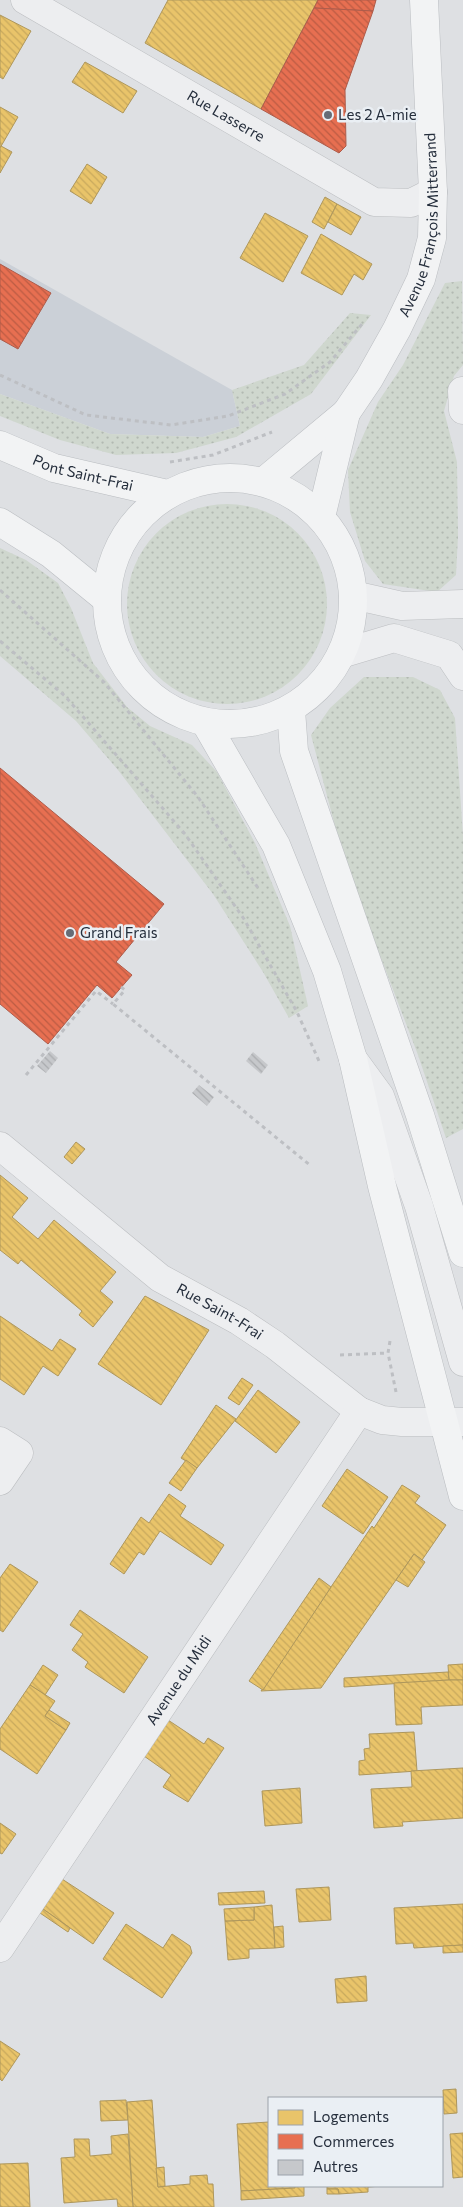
<svg xmlns="http://www.w3.org/2000/svg" width="463" height="2207" viewBox="0 0 463 2207" font-family="Commissioner,sans-serif">
  <style>
    .built { fill: #cbd0d7 }
    .grass { fill: url(#grass-dots) }
    .homes { fill: url(#homes-back-hatch); stroke: #ae975c }
    .shops { fill: url(#shops-back-hatch); stroke: #ad5c4b }
    .building { fill: url(#building-back-hatch) }
    .lines { fill: none; stroke-linecap: round; stroke-linejoin: round }
    .minor-casing { stroke: #bcbec1; stroke-width: 29 }
    .major-casing { stroke: #babdc1; stroke-width: 29 }
    .path { stroke: #bdbfc3; stroke-width: 3; stroke-dasharray: 4 4; stroke-linecap: butt }
    .minor { stroke: #edeef0; stroke-width: 28 }
    .major { stroke: #f2f3f4; stroke-width: 28 }
    .poi-dot { fill: #666c76; stroke: #eaeff4; stroke-width: 2 }
    .labels { text-anchor: middle; stroke-width: 5; stroke-linejoin: round; paint-order: stroke }
    .poi-label { font-size: 15px; fill: #252e3c; stroke: #eaeff4; text-anchor: start }
    .street-label { font-size: 15px; fill: #252e3c; stroke: #eaeff4 }
  </style>
  <defs>
    <pattern id="grass-dots" width="8" height="8" patternUnits="userSpaceOnUse" patternTransform="scale(1.25)"><rect width="8" height="8" fill="#cfd7ce"/><path d="M2 2h.1M6 6h.1" fill="none" stroke="#b2b9b2" stroke-width="1.8" stroke-linecap="round"/></pattern>
    <pattern id="homes-back-hatch" width="6" height="6" patternUnits="userSpaceOnUse" patternTransform="scale(1.25)"><rect width="6" height="6" fill="#e9c46a"/><path d="M-1 5l2 2M0 0l6 6M5-1l2 2" fill="none" stroke="#c8a95d"/></pattern>
    <pattern id="shops-back-hatch" width="6" height="6" patternUnits="userSpaceOnUse" patternTransform="scale(1.25)"><rect width="6" height="6" fill="#e76f51"/><path d="M-1 5l2 2M0 0l6 6M5-1l2 2" fill="none" stroke="#bb5c44"/></pattern>
    <pattern id="building-back-hatch" width="6" height="6" patternUnits="userSpaceOnUse" patternTransform="scale(1.25)"><rect width="6" height="6" fill="#c6c8cb"/><path d="M-1 5l2 2M0 0l6 6M5-1l2 2" fill="none" stroke="#aaacaf"/></pattern>
  </defs>
  <rect width="100%" height="100%" fill="#dee0e3"/>
  <!-- built -->
  <polygon class="built" points="0,259 232,390 240,426 203,437 110,434 0,394"/>
  <!-- grass -->
  <g class="grass">
    <polygon points="462,281 463,365 454,376 444,411 457,462 458,536 456,575 437,592 383,584 365,561 350,512 348,470 378,402 403,365 445,283"/>
    <polygon points="350,313 371,315 311,394 236,437 176,453 116,455 60,440 0,416 0,394 110,434 203,437 240,426 232,390 304,365"/>
    <circle cx="227" cy="604" r="100"/>
    <polygon points="0,548 26,560 58,583 71,608 93,663 127,707 150,726 192,745 217,772 255,843 290,926 308,1006 289,1018 263,972 213,894 118,770 76,721 0,656"/>
    <polygon points="364,677 413,677 440,690 455,718 463,836 463,1129 446,1138 418,1055 345,864 311,735 330,708"/>
  </g>
  <!-- homes -->
  <g class="homes">
    <polygon points="168,0 318,0 261,109 145,43"/>
    <polygon points="0,15 31,31 3,79 0,77"/>
    <polygon points="85,62 137,91 123,113 72,82"/>
    <polygon points="0,107 18,117 0,148"/>
    <polygon points="1,146 12,152 0,173 0,148"/>
    <polygon points="87,164 107,177 91,204 70,191"/>
    <polygon points="325,197 337,204 324,229 312,222"/>
    <polygon points="337,204 361,217 351,235 328,222"/>
    <polygon points="265,213 308,236 283,282 240,258"/>
    <polygon points="321,234 372,264 363,280 354,274 342,295 301,273"/>
    <polygon points="76,1142 85,1149 72,1164 64,1157"/>
    <polygon points="0,1175 28,1198 12,1217 38,1239 54,1220 116,1272 100,1291 113,1302 93,1327 79,1315 82,1311 21,1260 18,1264 0,1250"/>
    <polygon points="145,1296 209,1330 161,1405 98,1364"/>
    <polygon points="0,1316 52,1351 60,1339 76,1349 58,1376 43,1366 24,1395 0,1379"/>
    <polygon points="242,1378 253,1385 239,1405 228,1398"/>
    <polygon points="258,1390 300,1422 276,1453 235,1421"/>
    <polygon points="216,1405 236,1419 197,1468 181,1458"/>
    <polygon points="186,1460 197,1468 181,1491 169,1483"/>
    <polygon points="347,1469 388,1497 363,1534 322,1506"/>
    <polygon points="402,1485 420,1496 415,1503 446,1525 422,1560 414,1554 321,1688 261,1691 372,1526 374,1528"/>
    <polygon points="169,1494 186,1506 180,1516 224,1545 211,1565 160,1531 144,1555 139,1552 124,1574 110,1564 141,1517 149,1523"/>
    <polygon points="414,1554 425,1562 408,1587 396,1580"/>
    <polygon points="10,1564 38,1582 3,1632 0,1630 0,1578"/>
    <polygon points="319,1578 331,1587 263,1690 249,1681"/>
    <polygon points="80,1610 148,1657 124,1693 85,1667 88,1662 72,1650 83,1634 70,1625"/>
    <polygon points="463,1664 463,1680 449,1680 448,1665"/>
    <polygon points="43,1665 58,1675 45,1695 30,1685"/>
    <polygon points="448,1672 449,1680 344,1687 344,1678"/>
    <polygon points="449,1680 463,1680 463,1705 421,1707 422,1724 396,1725 394,1683"/>
    <polygon points="30,1685 55,1701 45,1716 66,1730 37,1774 0,1749 0,1729"/>
    <polygon points="49,1710 70,1723 66,1730 45,1716"/>
    <polygon points="168,1720 204,1744 208,1738 224,1748 188,1802 163,1787 171,1775 144,1756"/>
    <polygon points="414,1732 417,1771 359,1775 359,1761 365,1760 364,1749 370,1748 369,1734"/>
    <polygon points="463,1768 463,1818 402,1822 403,1826 374,1828 371,1789 412,1787 411,1771"/>
    <polygon points="300,1788 302,1823 265,1826 262,1791"/>
    <polygon points="0,1823 16,1834 2,1854 0,1853"/>
    <polygon points="62,1879 114,1913 93,1944 43,1909"/>
    <polygon points="329,1887 331,1920 299,1922 296,1889"/>
    <polygon points="264,1891 265,1903 219,1905 218,1893"/>
    <polygon points="463,1904 463,1945 414,1948 413,1943 396,1944 394,1908"/>
    <polygon points="272,1905 275,1948 249,1949 249,1958 228,1960 225,1921 254,1920 254,1907"/>
    <polygon points="254,1907 254,1920 225,1921 224,1909"/>
    <polygon points="43,1909 70,1928 68,1932 40,1913"/>
    <polygon points="126,1924 163,1948 172,1934 190,1946 192,1953 162,1998 103,1959"/>
    <polygon points="283,1926 284,1947 275,1948 274,1927"/>
    <polygon points="463,1945 463,1952 443,1953 443,1946"/>
    <polygon points="366,1976 367,2001 337,2003 335,1979"/>
    <polygon points="0,2041 20,2054 2,2081 0,2079"/>
    <polygon points="456,2089 457,2113 444,2114 443,2090"/>
    <polygon points="126,2100 128,2120 101,2121 100,2101"/>
    <polygon points="152,2100 158,2187 190,2184 190,2176 207,2175 208,2184 213,2184 214,2207 133,2207 127,2102"/>
    <polygon points="269,2122 269,2186 295,2186 295,2188 241,2191 237,2124"/>
    <polygon points="463,2133 463,2177 453,2178 450,2134"/>
    <polygon points="128,2134 133,2207 118,2207 117,2199 64,2203 61,2158 75,2157 74,2139 89,2139 90,2156 112,2154 111,2136"/>
    <polygon points="28,2163 30,2207 0,2207 0,2164"/>
    <polygon points="164,2167 165,2186 158,2187 156,2168"/>
    <polygon points="295,2186 304,2186 304,2196 241,2200 241,2191 295,2188"/>
    <polygon points="327,2186 382,2186 368,2187 368,2192 339,2194 338,2189 327,2189"/>
    <polygon points="327,2189 338,2189 339,2194 327,2194"/>
  </g>
  <!-- shops -->
  <g class="shops">
    <polygon points="318,0 376,0 373,11 314,8"/>
    <polygon points="314,8 373,11 345,90 346,146 339,153 261,109"/>
    <polygon points="0,264 51,293 18,349 0,339"/>
    <polygon points="0,768 164,904 116,962 132,975 112,998 97,985 48,1044 0,1004"/>
  </g>
  <!-- building -->
  <g class="building">
    <polygon points="50,1051 58,1058 46,1073 37,1066"/>
    <polygon points="253,1052 268,1065 261,1074 246,1061"/>
    <polygon points="199,1085 214,1097 207,1106 192,1093"/>
  </g>
  <g class="lines">
    <!-- minor casing -->
    <g class="minor-casing">
      <g id="minor">
        <path id="s1" d="M25 0 374 202 411 203 433 192"/>
        <polyline points="462,391 463,410"/>
        <polyline points="353,595 402,606 463,604"/>
        <polyline points="344,653 394,638 449,655 463,676"/>
        <polyline points="353,1059 380,1096 419,1206 463,1362"/>
        <path id="s2" d="M0 1146 160 1278 239 1321 275 1345 359 1411 382 1420 402 1422H463"/>
        <polyline points="0,1441 19,1453 0,1481"/>
        <path id="s3" d="M0 1948 359 1411"/>
      </g>
    </g>
    <!-- major casing -->
    <g class="major-casing">
      <g id="major">
        <path id="s4" d="M0 445 54 468 167 494"/>
        <circle cx="230" cy="601" r="123"/>
        <polyline points="263,482 346,413"/>
        <path id="s5" d="M321 517 346 413 369 379 397 329 421 279 432 238 433 192 424 0"/>
        <polyline points="0,522 51,554 105,598"/>
        <polyline points="291,710 294,751 420,1115 463,1253"/>
        <polyline points="205,722 276,845 327,971 353,1059 382,1186 463,1496"/>
      </g>
    </g>
    <!-- path -->
    <g class="path">
      <polyline points="0,375 86,415 171,425 228,416 285,394 330,362 362,324"/>
      <polyline points="170,462 213,455 272,432"/>
      <polyline points="0,590 104,682 198,797 258,888"/>
      <polyline points="0,641 65,696 185,834 244,919 297,1012 319,1061"/>
      <polyline points="121,987 125,990 113,1004 311,1166"/>
      <polyline points="26,1075 96,991 113,1004"/>
      <polyline points="390,1341 388,1353 396,1392"/>
      <polyline points="340,1355 388,1353"/>
    </g>
    <!-- minor -->
    <use href="#minor" class="minor"/>
    <!-- major -->
    <use href="#major" class="major"/>
  </g>
  <!-- markers -->
  <g class="poi-dot">
    <circle cx="328" cy="115" r="5"/>
    <circle cx="70" cy="933" r="5"/>
  </g>
  <g class="labels">
    <!-- poi labels -->
    <g class="poi-label">
      <text x="338" y="120">Les 2 A-mie</text>
      <text x="80" y="938">Grand Frais</text>
    </g>
    <!-- street labels -->
    <g class="street-label">
      <text dy="5" stroke="none"><textPath href="#s1" startOffset="232">Rue Lasserre</textPath></text>
      <text dy="5" stroke="none"><textPath href="#s5" startOffset="314">Avenue François Mitterrand</textPath></text>
      <text dy="5" stroke="none"><textPath href="#s4" startOffset="88">Pont Saint-Frai</textPath></text>
      <text dy="5" stroke="none"><textPath href="#s2" startOffset="276">Rue Saint-Frai</textPath></text>
      <text dy="5" stroke="none"><textPath href="#s3" startOffset="322">Avenue du Midi</textPath></text>
    </g>
  </g>
  <!-- legend -->
  <rect x="268" y="2097" width="175" height="90" fill="#eaeff4" stroke="#9ba2aa"/>
  <rect x="278" y="2110" width="25" height="15" fill="#e9c46a" stroke="#9ba2aa"/>
  <text x="313" y="2122" font-size="15" fill="#252e3c">Logements</text>
  <rect x="278" y="2134" width="25" height="15" fill="#e76f51" stroke="#9ba2aa"/>
  <text x="313" y="2147" font-size="15" fill="#252e3c">Commerces</text>
  <rect x="278" y="2160" width="25" height="15" fill="#c6c8cb" stroke="#9ba2aa"/>
  <text x="313" y="2172" font-size="15" fill="#252e3c">Autres</text>
</svg>
